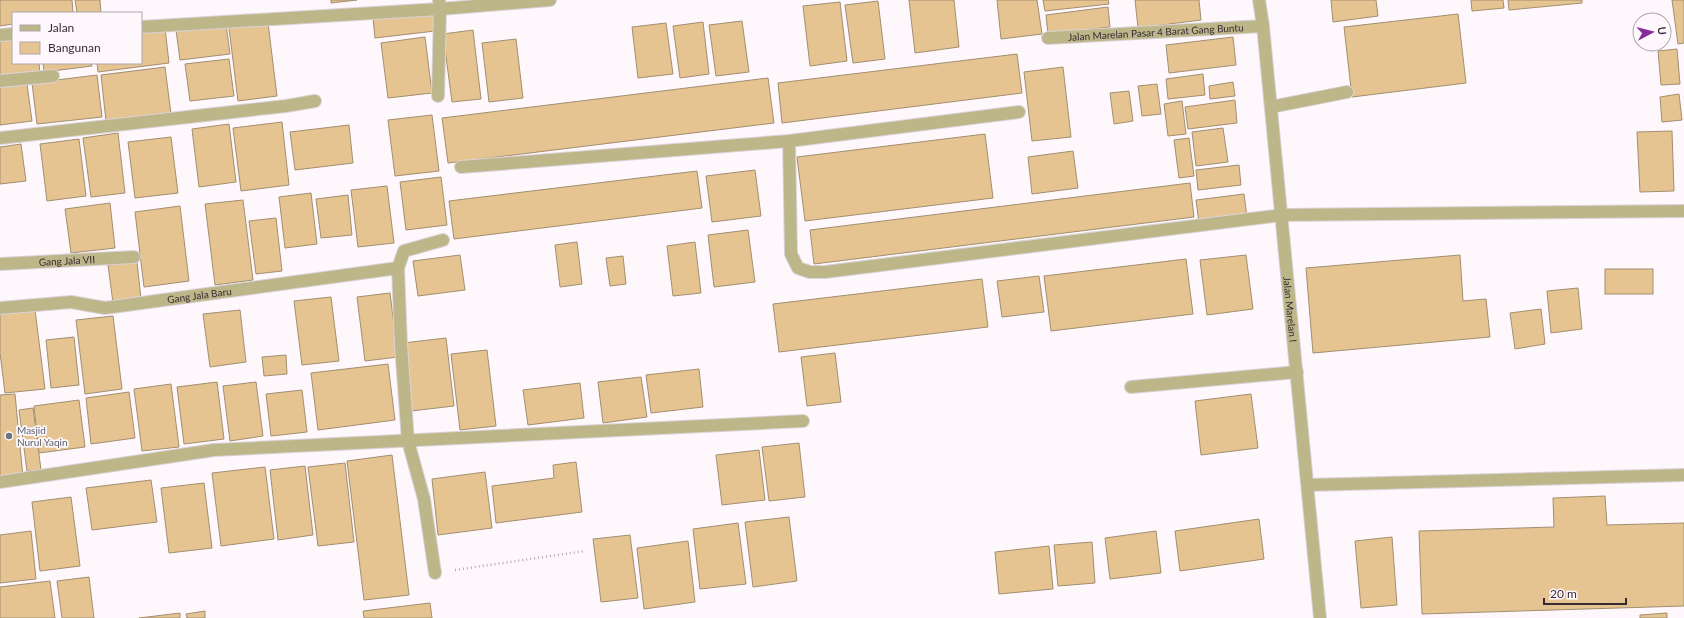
<svg xmlns="http://www.w3.org/2000/svg" width="1684" height="618" viewBox="0 0 1684 618" font-family="Lato,sans-serif">
  <style>
    .building { fill: #e6c491; stroke: #a28e70 }
    .lines { fill: none; stroke-linecap: round; stroke-linejoin: round }
    .service-casing { stroke: #dad3d9; stroke-width: 14 }
    .minor-casing { stroke: #dad3d9; stroke-width: 14 }
    .path { stroke: #b2a9b1; stroke-width: 2.5; stroke-dasharray: 1 3; stroke-linecap: butt }
    .service { stroke: #bdb689; stroke-width: 12 }
    .minor { stroke: #bdb689; stroke-width: 12 }
    .worship-dot { fill: #6b7280; stroke: #fef8fd; stroke-width: 1.5 }
    .labels { text-anchor: middle; stroke-width: 3.5; stroke-linejoin: round; paint-order: stroke }
    .street-label { font-size: 10px; fill: #362a35; stroke: #fef8fd }
    .worship-label { font-size: 10px; fill: #5b616d; stroke: #fef8fd; text-anchor: start }
  </style>
  <rect width="100%" height="100%" fill="#fef8fd"/>
  <!-- building -->
  <g class="building">
    <polygon points="0,0 72,0 73,13 13,13 13,24 0,26"/>
    <polygon points="75,0 100,0 101,13 77,13"/>
    <polygon points="331,0 357,0 331,3"/>
    <polygon points="909,0 954,0 959,47 915,53"/>
    <polygon points="997,0 1037,0 1042,34 1001,39"/>
    <polygon points="1043,0 1108,0 1109,4 1045,11"/>
    <polygon points="1135,0 1199,0 1201,20 1138,28"/>
    <polygon points="1331,0 1376,0 1378,16 1333,22"/>
    <polygon points="1471,0 1503,0 1504,8 1472,11"/>
    <polygon points="1508,0 1582,0 1582,3 1509,10"/>
    <polygon points="1672,0 1684,0 1684,43 1678,44"/>
    <polygon points="878,1 885,59 853,63 845,5"/>
    <polygon points="840,2 847,61 810,66 803,6"/>
    <polygon points="1108,7 1110,27 1048,34 1046,15"/>
    <polygon points="433,11 435,31 375,38 373,18"/>
    <polygon points="1458,14 1466,83 1352,97 1344,27"/>
    <polygon points="742,21 749,72 716,76 709,25"/>
    <polygon points="703,22 709,74 680,78 673,26"/>
    <polygon points="268,23 277,96 238,101 229,28"/>
    <polygon points="666,23 673,74 638,78 632,27"/>
    <polygon points="226,24 230,54 180,60 176,30"/>
    <polygon points="165,28 169,63 98,72 97,63 141,63 141,31"/>
    <polygon points="473,30 481,99 452,102 443,34"/>
    <polygon points="425,37 432,93 388,98 381,43"/>
    <polygon points="1233,37 1236,65 1169,73 1166,45"/>
    <polygon points="13,38 13,63 39,63 40,74 0,77 0,39"/>
    <polygon points="516,39 523,98 489,102 482,43"/>
    <polygon points="1677,49 1680,84 1661,85 1658,51"/>
    <polygon points="1017,54 1022,93 782,123 778,83"/>
    <polygon points="229,59 234,96 190,101 185,64"/>
    <polygon points="43,63 91,63 92,66 44,72"/>
    <polygon points="165,67 171,114 106,121 101,75"/>
    <polygon points="1063,67 1071,137 1032,141 1024,72"/>
    <polygon points="1203,74 1205,95 1168,99 1166,79"/>
    <polygon points="97,75 102,117 37,124 32,83"/>
    <polygon points="768,78 774,123 448,163 442,118"/>
    <polygon points="1233,82 1235,96 1210,99 1209,86"/>
    <polygon points="27,84 32,121 0,125 0,87"/>
    <polygon points="1157,84 1161,114 1142,116 1138,86"/>
    <polygon points="1129,91 1133,121 1114,124 1110,93"/>
    <polygon points="1679,94 1682,120 1662,122 1660,97"/>
    <polygon points="1235,100 1237,123 1188,129 1185,107"/>
    <polygon points="1182,101 1186,134 1168,136 1164,104"/>
    <polygon points="432,115 439,171 395,176 388,120"/>
    <polygon points="282,122 289,185 241,191 233,128"/>
    <polygon points="229,124 236,182 199,187 192,129"/>
    <polygon points="349,125 353,163 295,170 290,132"/>
    <polygon points="1223,128 1228,162 1196,166 1192,132"/>
    <polygon points="1672,131 1674,191 1640,192 1637,132"/>
    <polygon points="118,133 125,193 91,197 83,138"/>
    <polygon points="985,134 993,198 805,221 797,157"/>
    <polygon points="171,137 178,193 135,198 128,142"/>
    <polygon points="1189,138 1194,176 1179,178 1174,140"/>
    <polygon points="79,139 86,196 47,201 40,144"/>
    <polygon points="21,144 26,181 0,184 0,147"/>
    <polygon points="1073,151 1078,188 1032,194 1028,157"/>
    <polygon points="1239,165 1241,185 1198,190 1196,170"/>
    <polygon points="755,170 761,216 712,222 706,176"/>
    <polygon points="697,171 702,208 454,239 449,201"/>
    <polygon points="441,177 447,225 406,230 400,182"/>
    <polygon points="1190,183 1194,217 814,264 810,230"/>
    <polygon points="387,186 394,243 358,247 351,190"/>
    <polygon points="311,193 317,244 285,248 279,197"/>
    <polygon points="1244,194 1247,217 1199,223 1196,200"/>
    <polygon points="348,195 352,235 321,238 316,199"/>
    <polygon points="243,200 253,280 215,285 205,204"/>
    <polygon points="110,203 115,248 71,253 65,209"/>
    <polygon points="180,206 189,281 144,287 135,212"/>
    <polygon points="276,218 282,271 256,274 249,221"/>
    <polygon points="748,230 755,282 714,287 708,235"/>
    <polygon points="577,242 582,284 560,287 555,245"/>
    <polygon points="695,242 701,293 673,296 667,246"/>
    <polygon points="460,255 465,290 418,296 413,261"/>
    <polygon points="1246,255 1253,309 1207,315 1200,260"/>
    <polygon points="1460,255 1463,301 1486,299 1490,337 1313,353 1306,268"/>
    <polygon points="623,256 626,284 610,286 606,258"/>
    <polygon points="1186,259 1193,314 1051,331 1044,276"/>
    <polygon points="137,262 141,299 113,303 108,265"/>
    <rect x="1605" y="269" width="48" height="25"/>
    <polygon points="1039,276 1044,312 1002,317 997,281"/>
    <polygon points="982,279 988,327 779,352 773,304"/>
    <polygon points="1578,288 1582,329 1551,333 1547,291"/>
    <polygon points="390,293 398,357 365,361 357,297"/>
    <polygon points="331,297 339,361 302,365 294,301"/>
    <polygon points="1541,309 1545,344 1515,349 1510,313"/>
    <polygon points="35,310 45,389 5,393 0,353 0,314"/>
    <polygon points="240,310 246,362 210,367 203,314"/>
    <polygon points="113,316 122,389 85,394 76,320"/>
    <polygon points="74,337 79,385 51,388 46,340"/>
    <polygon points="446,338 454,406 411,411 403,343"/>
    <polygon points="487,350 496,426 460,430 451,354"/>
    <polygon points="835,353 841,402 807,406 801,357"/>
    <polygon points="286,355 287,374 264,376 262,357"/>
    <polygon points="388,364 395,420 318,430 311,373"/>
    <polygon points="699,369 703,407 651,413 646,375"/>
    <polygon points="641,377 647,417 603,423 598,382"/>
    <polygon points="217,382 224,439 184,444 177,387"/>
    <polygon points="256,382 263,436 230,441 223,386"/>
    <polygon points="580,383 584,418 528,425 523,390"/>
    <polygon points="171,384 179,447 142,451 134,389"/>
    <polygon points="302,390 307,432 271,436 266,394"/>
    <polygon points="129,392 135,438 91,444 86,398"/>
    <polygon points="15,394 23,477 0,480 0,395"/>
    <polygon points="1251,394 1258,448 1201,455 1195,401"/>
    <polygon points="79,400 85,447 39,453 34,406"/>
    <polygon points="33,408 41,470 27,471 19,410"/>
    <polygon points="799,443 805,497 769,501 762,447"/>
    <polygon points="759,450 765,500 722,505 716,455"/>
    <polygon points="392,455 409,595 364,600 347,461"/>
    <polygon points="576,462 582,512 496,523 492,486 554,478 553,465"/>
    <polygon points="345,463 354,542 318,546 308,467"/>
    <polygon points="305,466 313,535 278,540 270,470"/>
    <polygon points="265,467 274,539 221,546 212,473"/>
    <polygon points="485,472 492,528 438,535 432,479"/>
    <polygon points="151,480 157,522 92,530 86,488"/>
    <polygon points="204,483 212,548 169,553 161,488"/>
    <polygon points="1605,496 1607,525 1684,523 1684,606 1422,614 1419,531 1554,527 1553,498"/>
    <polygon points="71,497 80,566 40,571 32,502"/>
    <polygon points="789,517 797,581 753,587 745,522"/>
    <polygon points="1259,519 1264,559 1180,571 1175,531"/>
    <polygon points="738,523 746,584 700,589 693,529"/>
    <polygon points="31,531 36,579 0,583 0,535"/>
    <polygon points="1156,531 1161,573 1110,579 1105,538"/>
    <polygon points="630,535 638,598 601,602 593,539"/>
    <polygon points="1392,537 1397,605 1361,608 1355,541"/>
    <polygon points="688,541 695,602 644,609 637,548"/>
    <polygon points="1092,542 1095,583 1058,586 1054,545"/>
    <polygon points="1049,546 1053,589 999,594 995,552"/>
    <polygon points="89,577 94,618 62,618 57,581"/>
    <polygon points="50,581 55,618 0,618 0,587"/>
    <polygon points="430,603 432,618 364,618 363,611"/>
    <polygon points="205,611 205,618 187,618 186,614"/>
    <polygon points="180,613 180,618 139,618"/>
    <polygon points="1667,613 1667,618 1640,618 1640,615"/>
  </g>
  <g class="lines">
    <!-- service casing -->
    <g class="service-casing">
      <g id="service">
        <polyline points="1271,107 1347,92"/>
        <polyline points="1282,215 1684,211"/>
        <polyline points="398,268 404,251 443,240"/>
        <polyline points="1131,387 1297,372"/>
        <polyline points="408,441 424,499 435,573"/>
        <polyline points="1308,485 1684,475"/>
      </g>
    </g>
    <!-- minor casing -->
    <g class="minor-casing">
      <g id="minor">
        <polyline points="439,0 440,9 550,0"/>
        <path id="s1" d="M1259 0 1263 26 1320 618"/>
        <polyline points="141,27 440,9 438,96"/>
        <polyline points="0,35 13,34"/>
        <path id="s2" d="M1048 38 1263 26"/>
        <polyline points="0,81 53,76"/>
        <polyline points="0,138 286,106 315,101"/>
        <polyline points="789,141 1019,112"/>
        <polyline points="461,167 789,141 791,254 798,268 810,272 825,272 1282,215"/>
        <path id="s3" d="M0 264 134 257"/>
        <path id="s4" d="M0 308 71 302 105 308 398 268 401 345 408 441"/>
        <polyline points="0,482 214,450 803,421"/>
      </g>
    </g>
    <!-- path -->
    <polyline class="path" points="455,570 585,551"/>
    <!-- service -->
    <use href="#service" class="service"/>
    <!-- minor -->
    <use href="#minor" class="minor"/>
  </g>
  <!-- markers -->
  <circle class="worship-dot" cx="9" cy="436" r="4"/>
  <g class="labels">
    <!-- street labels -->
    <g class="street-label">
      <text dy="4" stroke="none"><textPath href="#s2" startOffset="108">Jalan Marelan Pasar 4 Barat Gang Buntu</textPath></text>
      <text dy="4" stroke="none"><textPath href="#s3" startOffset="67">Gang Jala VII</textPath></text>
      <text dy="4" stroke="none"><textPath href="#s4" startOffset="201">Gang Jala Baru</textPath></text>
      <text dy="4" stroke="none"><textPath href="#s1" startOffset="311">Jalan Marelan I</textPath></text>
    </g>
    <!-- worship labels -->
    <g class="worship-label">
      <text x="17" y="434">Masjid<tspan x="17" dy="12">Nurul Yaqin</tspan></text>
    </g>
  </g>
  <!-- legend -->
  <rect x="12" y="12" width="130" height="52" fill="#fef8fd" stroke="#aea6ad"/>
  <rect x="20" y="25" width="20" height="6" fill="#bdb689" stroke="#aea6ad"/>
  <text x="48" y="32" font-size="12" fill="#362a35">Jalan</text>
  <rect x="20" y="42" width="20" height="12" fill="#e6c491" stroke="#aea6ad"/>
  <text x="48" y="52" font-size="12" fill="#362a35">Bangunan</text>
  <!-- north arrow -->
  <g transform="translate(1652 32) rotate(83)"><circle r="19" fill="#fef8fd" stroke="#aea6ad"/>
  <path d="M0-3L7 15L0 10L-7 15Z" fill="#852e9b"/>
  <text y="-6" font-size="11" font-weight="bold" text-anchor="middle" fill="#362a35">U</text>
  </g>
  <!-- scale -->
  <path d="M1544 598v6h82v-6" fill="none" stroke="#362a35" stroke-width="2"/>
  <text x="1550" y="598" font-size="12" fill="#362a35" stroke="#fef8fd" stroke-width="3" paint-order="stroke">20 m</text>
</svg>
